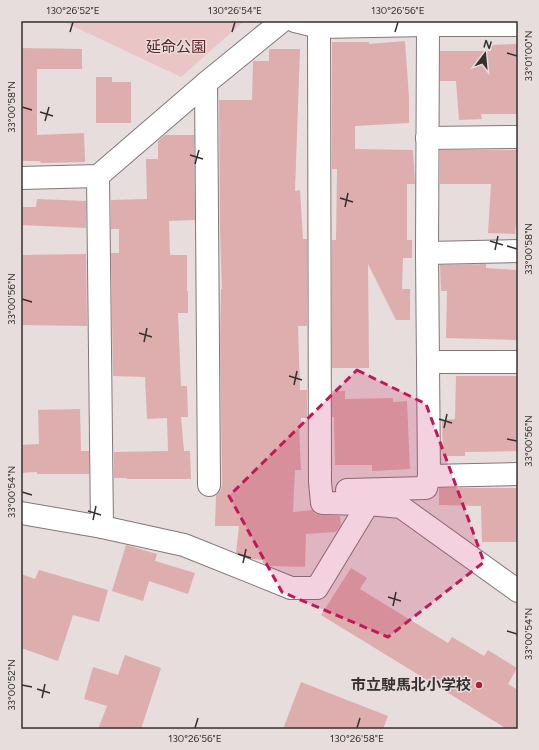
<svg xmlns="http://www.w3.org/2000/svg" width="539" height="750" viewBox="0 0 539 750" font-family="Figtree,'Noto Sans JP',sans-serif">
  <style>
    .green { fill: #eac5c5 }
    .building { fill: #deadad }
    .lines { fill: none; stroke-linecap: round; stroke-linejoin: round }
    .minor-casing { stroke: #827878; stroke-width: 24 }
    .minor { stroke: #fff; stroke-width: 22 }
    .marked { fill: #c2185b; fill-opacity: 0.2; stroke: #c2185b; stroke-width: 3; stroke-dasharray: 8 5; stroke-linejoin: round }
    .ticks { fill: none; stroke: #353131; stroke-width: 1.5 }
    .poi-dot { fill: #b21f3a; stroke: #e7dddd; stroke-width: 1.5 }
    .labels { text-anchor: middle; stroke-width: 3; stroke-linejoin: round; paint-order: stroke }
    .park-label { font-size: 15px; fill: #602429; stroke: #e7dddd }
    .poi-label { font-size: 15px; font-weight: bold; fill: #353131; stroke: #e7dddd; text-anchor: end }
    .neatline { fill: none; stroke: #353131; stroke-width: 1.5 }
    .ticks-label { font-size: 10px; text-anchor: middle; fill: #353131 }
  </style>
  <rect width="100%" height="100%" fill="#e7dddd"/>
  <!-- green -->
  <polygon class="green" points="62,21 244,21 181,77"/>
  <!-- building -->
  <g class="building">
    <polygon points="405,41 409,98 409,123 355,126 355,149 413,150 415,184 407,184 407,240 412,240 412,258 403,258 402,289 410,289 410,320 396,320 368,264 369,368 332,368 332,240 336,240 337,169 332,169 332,42 369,42 369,44"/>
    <polygon points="518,44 518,114 481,114 482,119 459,120 456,81 440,81 440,51 491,51 491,45"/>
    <polygon points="21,48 82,49 82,69 37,69 37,135 84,133 85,162 41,163 40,161 21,161"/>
    <polygon points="269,49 300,49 295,191 300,190 303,239 307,239 307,326 298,326 300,390 307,390 307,418 301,418 301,426 299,426 301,470 295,470 293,512 312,510 316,514 321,515 340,516 341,525 336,532 306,534 305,567 271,566 263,563 263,560 253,559 236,553 239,526 215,526 216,495 220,491 222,485 220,341 221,289 222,289 220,229 219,100 252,100 253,61 269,61"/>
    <polygon points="96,77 112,77 112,82 131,82 131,123 96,123"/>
    <polygon points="165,135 194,135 195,220 169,221 170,255 187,255 187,291 188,291 188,313 178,313 181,386 187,386 188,417 181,417 184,451 190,451 191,479 127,479 127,478 114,478 114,452 168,451 167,418 147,419 145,377 113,376 111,253 119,253 119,229 111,229 111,200 147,199 146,159 158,159 158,141"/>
    <polygon points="440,150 518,150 518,224 516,224 515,234 488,233 491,184 440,184"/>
    <polygon points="37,199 86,201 86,228 21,225 21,207 36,207"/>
    <polygon points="86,254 87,326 21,325 21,255"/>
    <polygon points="486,264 486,268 518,270 518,340 446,338 447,291 441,291 440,265"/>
    <polygon points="456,376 518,376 518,451 465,452 465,456 443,456 442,420 455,419"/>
    <polygon points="332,391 345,391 345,399 393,398 393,402 407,401 410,469 372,471 372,465 335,465 334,417 332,417"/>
    <polygon points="80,409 81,451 89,451 89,474 37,474 37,472 21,473 21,445 39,444 38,410"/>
    <polygon points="439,488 518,488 518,542 482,542 481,506 439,505"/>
    <polygon points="126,545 157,554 155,561 195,573 188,594 149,581 143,601 112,591"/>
    <polygon points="351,568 367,578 360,589 448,643 452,637 484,656 488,650 517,668 508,684 518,690 518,729 507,729 321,615"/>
    <polygon points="39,570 108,590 99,622 73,615 58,661 21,648 21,574 35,579"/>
    <polygon points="125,655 161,668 141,729 98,729 107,706 84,699 93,667 118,675"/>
    <polygon points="301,682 388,716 383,729 283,729"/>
  </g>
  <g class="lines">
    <!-- minor casing -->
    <g class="minor-casing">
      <g id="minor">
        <polyline points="295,21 319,27 428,25 518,25"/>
        <polyline points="319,27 320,482 322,503 368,504 401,507 518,591"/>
        <polyline points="206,83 209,485"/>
        <polyline points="427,138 518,137"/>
        <polyline points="98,176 102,527"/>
        <polyline points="21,178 98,176 206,83 282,21"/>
        <polyline points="427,253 518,251"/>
        <polyline points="428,362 518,362"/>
        <polyline points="429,476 518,474"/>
        <polyline points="347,490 426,488 429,476 427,253 428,25"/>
        <polyline points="21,513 102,527 184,545 291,588 317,588 368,504"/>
      </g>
    </g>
    <!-- minor -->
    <use href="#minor" class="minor"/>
  </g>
  <!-- marked area -->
  <path class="marked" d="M357 370 426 404 484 562 388 637 282 592 229 496Z"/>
  <!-- ticks -->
  <path class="ticks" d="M70 32 73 22M232 32 235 22M395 32 398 22M507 53 517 56M22 107 32 110M40 112 53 116M45 121 49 107M190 155 203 159M195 164 199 150M340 198 353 202M345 207 348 193M490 241 503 245M507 246 517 249M495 250 498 236M22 299 32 302M139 333 152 337M144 342 147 328M289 376 302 380M294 385 297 371M439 419 452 423M444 428 447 414M507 439 517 441M22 492 32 495M88 511 101 515M93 520 96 506M238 554 251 558M243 563 246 549M388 597 401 601M393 606 396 592M507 631 517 634M22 685 32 687M37 689 50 693M42 698 45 684M195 728 198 718M357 728 360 718"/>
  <!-- markers -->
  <circle class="poi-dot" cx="479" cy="685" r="4"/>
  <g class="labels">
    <!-- park labels -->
    <g class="park-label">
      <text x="176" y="52">延命公園</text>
    </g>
    <!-- poi labels -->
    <g class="poi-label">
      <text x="471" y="690">市立駛馬北小学校</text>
    </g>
  </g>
  <!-- border -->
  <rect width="539" height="750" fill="none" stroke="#e7dddd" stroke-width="44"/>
  <!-- north arrow -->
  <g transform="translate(485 54) rotate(16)" stroke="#e7dddd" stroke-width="3" paint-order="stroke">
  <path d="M0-3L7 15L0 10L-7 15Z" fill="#353131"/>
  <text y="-6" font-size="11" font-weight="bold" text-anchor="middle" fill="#353131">N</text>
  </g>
  <rect x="22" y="22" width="495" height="706" class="neatline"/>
  <g class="ticks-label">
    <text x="73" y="14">130°26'52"E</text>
    <text x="235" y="14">130°26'54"E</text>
    <text x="398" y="14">130°26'56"E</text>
    <text transform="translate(528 56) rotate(-90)" y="4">33°01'00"N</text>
    <text transform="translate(11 107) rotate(-90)" y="4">33°00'58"N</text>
    <text transform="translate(528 249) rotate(-90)" y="4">33°00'58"N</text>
    <text transform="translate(11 299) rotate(-90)" y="4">33°00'56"N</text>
    <text transform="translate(528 441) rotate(-90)" y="4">33°00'56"N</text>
    <text transform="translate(11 492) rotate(-90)" y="4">33°00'54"N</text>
    <text transform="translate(528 634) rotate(-90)" y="4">33°00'54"N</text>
    <text transform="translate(11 685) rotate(-90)" y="4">33°00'52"N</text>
    <text x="195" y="742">130°26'56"E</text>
    <text x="357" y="742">130°26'58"E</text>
  </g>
</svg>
